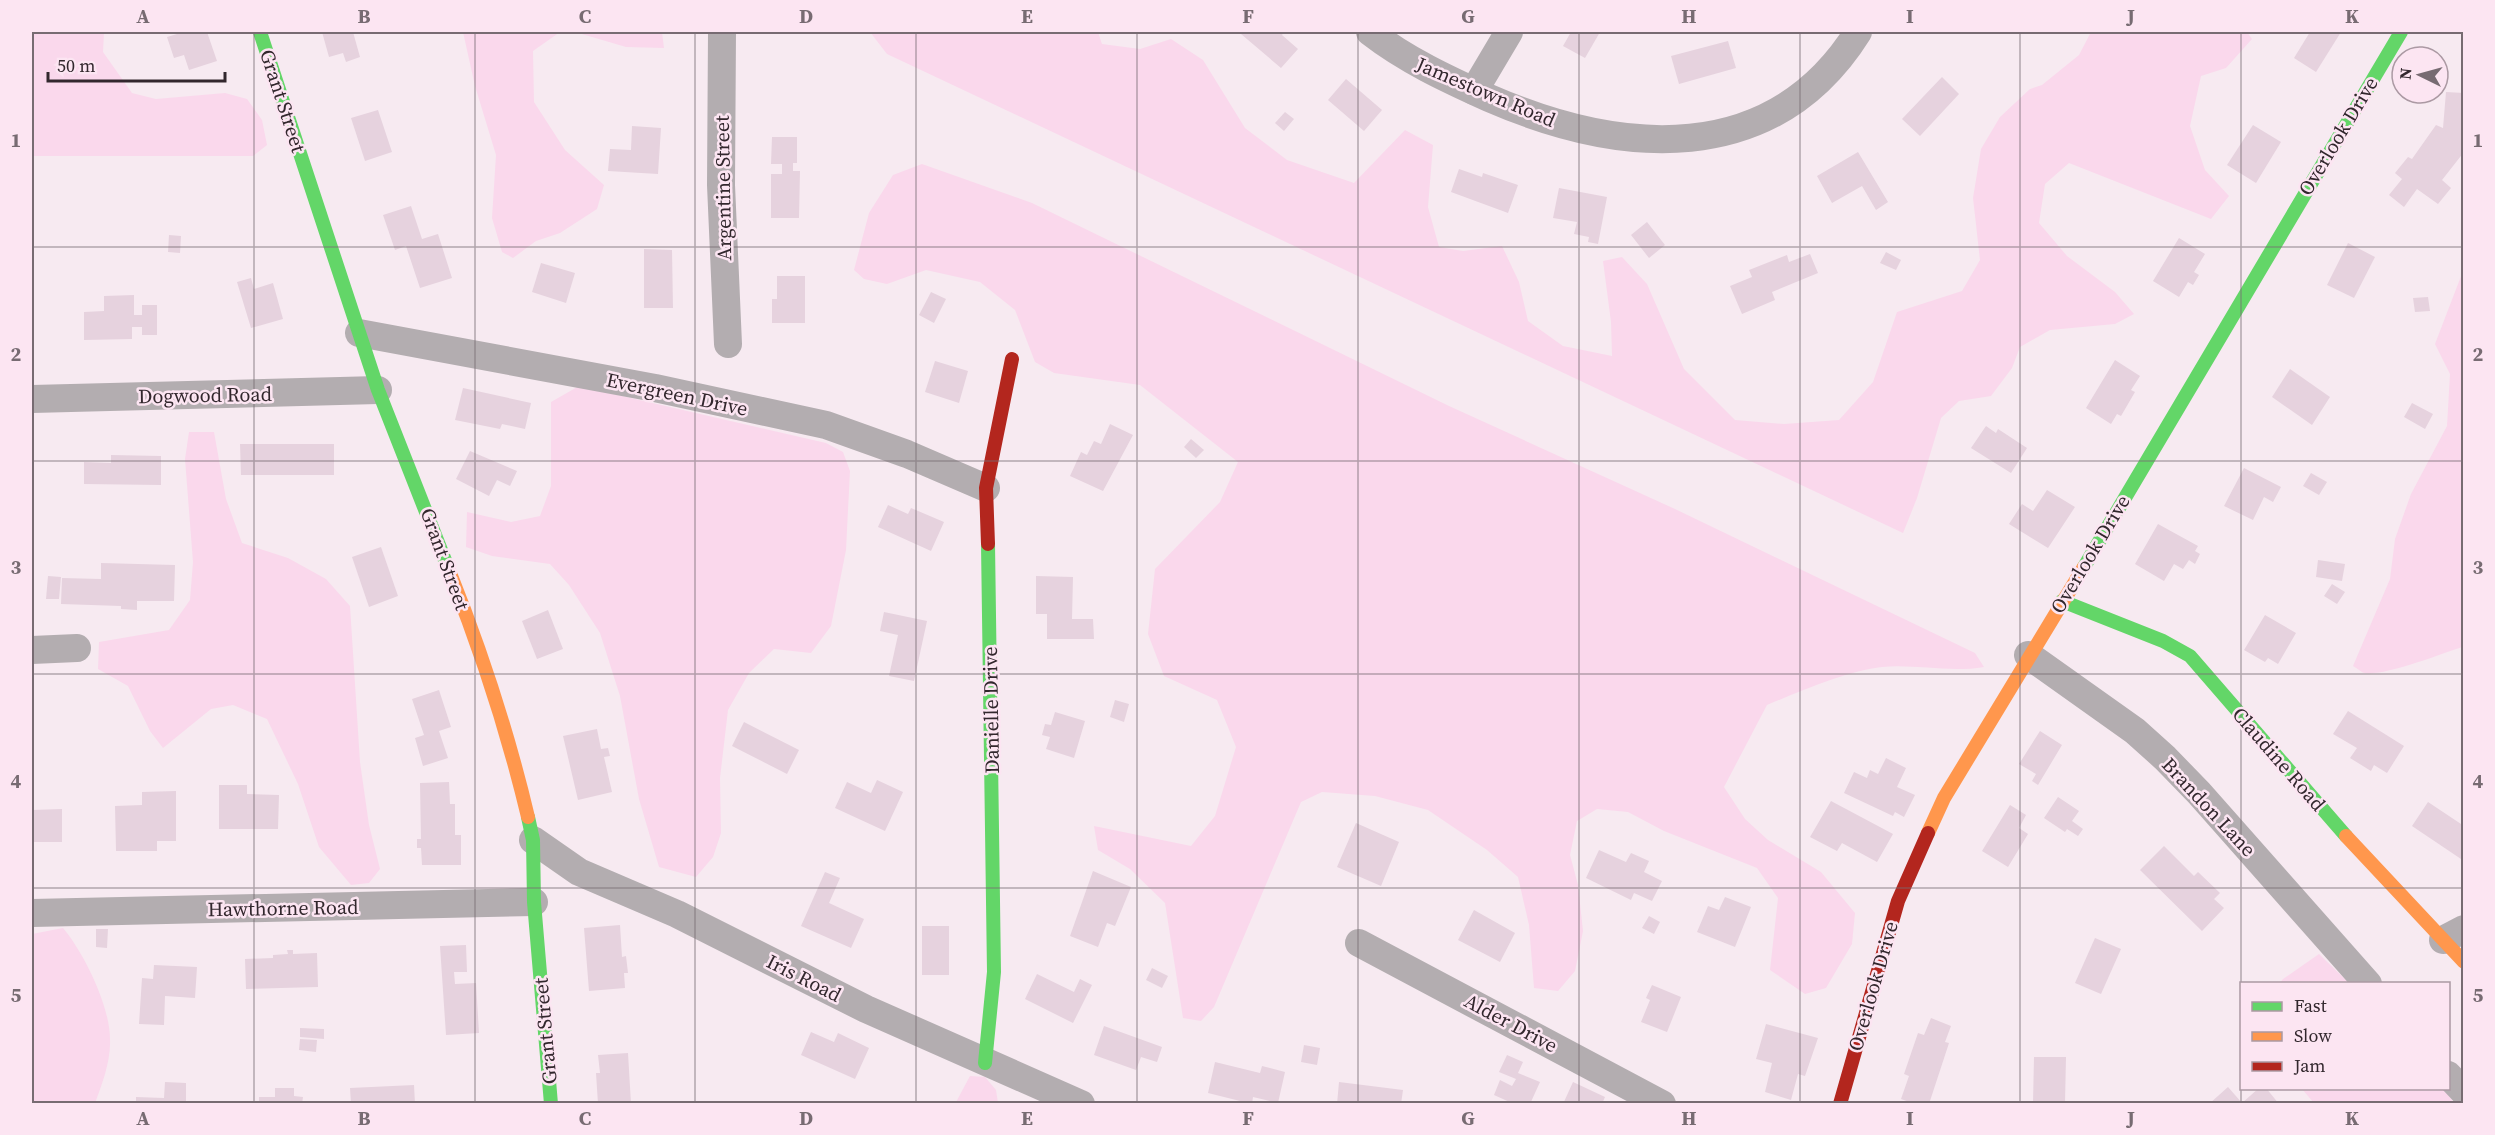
<svg xmlns="http://www.w3.org/2000/svg" width="2495" height="1135" viewBox="0 0 2495 1135" font-family="'Source Serif 4',serif">
  <style>
    .green { fill: #fad8ec }
    .building { fill: #e6d2de }
    .lines { fill: none; stroke-linecap: round; stroke-linejoin: round }
    .street { stroke: #b3adb0; stroke-width: 28 }
    .fast { stroke: #63d668; stroke-width: 14 }
    .slow { stroke: #ff974d; stroke-width: 14 }
    .jam { stroke: #b3261e; stroke-width: 14 }
    .grid { fill: none; stroke: #776b72; stroke-width: 1.5; stroke-opacity: 0.55 }
    .labels { text-anchor: middle; stroke-width: 5; stroke-linejoin: round; paint-order: stroke }
    .street-label { font-size: 20px; fill: #32272d; stroke: #fce5f2 }
    .neatline { fill: none; stroke: #776b72; stroke-width: 2 }
    .grid-label { font-size: 20px; text-anchor: middle; font-weight: bold; fill: #776b72 }
  </style>
  <rect width="100%" height="100%" fill="#f7eaf1"/>
  <!-- green -->
  <g class="green">
    <polygon points="32,32 104,32 103,52 132,93 156,99 225,93 247,99 262,120 267,145 253,156 32,156"/>
    <polygon points="463,32 560,32 533,51 534,102 565,150 604,185 597,209 560,233 536,241 513,258 502,252 492,218 496,155 475,86"/>
    <polygon points="575,32 662,32 664,48 626,47"/>
    <polygon points="870,32 1098,32 1102,44 1140,49 1171,39 1203,60 1245,128 1287,160 1354,183 1405,130 1433,145 1428,207 1439,247 1463,251 1502,246 1519,282 1528,321 1563,346 1612,356 1611,322 1603,261 1622,257 1647,284 1684,369 1735,420 1784,424 1839,420 1873,382 1897,312 1962,291 1980,260 1973,198 1981,149 2000,117 2030,89 2042,85 2079,55 2091,32 2247,32 2252,39 2226,68 2201,76 2190,126 2205,170 2229,196 2211,219 2069,163 2045,184 2039,223 2067,256 2115,292 2134,314 2115,324 2050,330 2020,347 2012,368 1991,396 1959,401 1941,418 1917,498 1903,533 887,54"/>
    <path d="M922 164 1032 203 1449 406 1675 509 1975 653 1984 667C1950 673 1916 664 1882 667 1850 670 1798 692 1767 705L1724 787 1745 819 1768 840 1821 872 1855 913 1852 944 1826 988 1805 994 1770 970 1778 898 1757 868 1664 831 1628 812 1597 809 1577 821 1570 855 1578 885 1583 931 1575 971 1558 991 1534 988 1529 925 1518 877 1487 850 1428 810 1375 796 1322 792 1301 802 1214 1007 1201 1021 1183 1018 1165 903 1130 869 1098 850 1094 826 1191 846 1215 816 1236 747 1217 700 1164 676 1148 634 1155 569 1220 502 1238 462 1140 385 1054 373 1035 362 1015 310 980 282 926 270 887 284 864 279 854 270 869 213 893 175Z"/>
    <path d="M2463 271V643L2462 647C2441 654 2385 676 2365 673 2362 673 2357 668 2353 666L2390 579 2395 539 2411 494 2447 426 2450 374 2435 344Z"/>
    <polygon points="579,386 826,443 843,452 850,471 846,550 831,626 811,653 774,649 749,673 728,710 720,778 721,833 713,857 696,877 659,867 639,799 620,696 600,633 569,585 550,564 492,556 466,547 467,512 511,522 540,516 551,486 551,402"/>
    <polygon points="189,432 214,432 226,499 242,543 288,558 326,579 350,606 360,762 369,825 380,869 369,883 351,885 319,847 298,784 267,719 233,705 211,709 163,748 150,731 128,686 98,669 99,642 169,630 190,600 193,562 185,459"/>
    <path d="M63 928C84 953 110 1006 110 1039 111 1061 102 1084 95 1103H32V934Z"/>
    <polygon points="2319,954 2349,983 2279,984 2283,979"/>
    <polygon points="970,1076 985,1077 996,1090 998,1103 955,1104"/>
    <polygon points="2302,1089 2444,1089 2454,1103 2314,1103"/>
  </g>
  <!-- building -->
  <g class="building">
    <polygon points="177,32 207,32 217,61 189,70 184,55 174,58 167,37 177,34"/>
    <polygon points="322,32 353,32 360,57 346,62 343,53 329,57"/>
    <polygon points="1244,32 1284,32 1282,35 1298,49 1281,68 1241,34"/>
    <polygon points="1571,32 1600,32 1585,58 1563,46"/>
    <polygon points="2310,32 2341,32 2316,72 2294,58"/>
    <polygon points="1728,41 1736,68 1679,84 1671,56"/>
    <polygon points="1942,77 1959,94 1920,136 1902,119"/>
    <polygon points="1346,79 1382,110 1364,131 1328,100"/>
    <polygon points="2446,92 2464,93 2464,141 2461,145 2464,152 2442,180 2451,188 2438,204 2417,189 2404,207 2389,195 2402,179 2395,173 2408,157 2412,159 2436,125 2443,128"/>
    <polygon points="378,110 392,152 365,161 351,118"/>
    <polygon points="1285,112 1294,119 1284,131 1275,123"/>
    <polygon points="2253,125 2281,142 2256,183 2227,165"/>
    <polygon points="632,126 661,128 658,174 608,171 610,149 631,150"/>
    <polygon points="772,137 797,137 797,163 793,163 793,171 800,171 799,218 771,218 771,174 782,174 782,164 771,164"/>
    <polygon points="1858,152 1888,202 1876,210 1862,186 1832,203 1817,176"/>
    <polygon points="1459,169 1482,177 1483,173 1518,185 1508,213 1451,192"/>
    <polygon points="1559,188 1607,197 1598,244 1588,242 1589,237 1574,234 1577,222 1553,218"/>
    <polygon points="411,206 422,239 438,234 452,278 420,288 406,246 395,250 383,215"/>
    <polygon points="1647,222 1665,245 1649,258 1631,235"/>
    <polygon points="169,235 181,236 180,253 168,252"/>
    <polygon points="2179,238 2205,254 2194,272 2199,275 2193,285 2188,282 2179,297 2153,281"/>
    <polygon points="2348,243 2375,257 2354,298 2327,285"/>
    <polygon points="644,249 672,250 673,308 644,308"/>
    <polygon points="1886,252 1901,260 1896,270 1880,263"/>
    <polygon points="1810,254 1818,273 1772,292 1775,300 1742,314 1730,286 1752,277 1749,270 1787,255 1789,262"/>
    <polygon points="541,263 575,273 566,303 532,292"/>
    <polygon points="777,276 805,276 805,323 772,323 772,299 777,299"/>
    <polygon points="251,278 254,289 273,283 283,319 251,328 237,282"/>
    <polygon points="931,292 946,299 934,323 919,315"/>
    <polygon points="134,295 134,315 142,315 142,305 157,305 157,335 142,335 142,327 132,327 132,339 84,340 84,312 104,311 104,296"/>
    <polygon points="2428,297 2430,311 2415,312 2413,298"/>
    <polygon points="2115,360 2140,376 2131,390 2135,392 2121,416 2117,414 2111,424 2086,408"/>
    <polygon points="935,361 968,371 959,403 925,392"/>
    <polygon points="2290,369 2330,397 2312,425 2272,397"/>
    <polygon points="463,388 531,403 525,429 502,424 500,429 455,420"/>
    <polygon points="2412,403 2433,414 2425,429 2404,417"/>
    <polygon points="1110,424 1133,435 1103,491 1070,476 1081,452 1087,455 1094,441 1101,444"/>
    <polygon points="1986,426 1996,433 1998,429 2027,448 2011,473 1971,448"/>
    <polygon points="1191,439 1204,450 1196,458 1184,447"/>
    <polygon points="240,444 334,444 334,475 241,475"/>
    <polygon points="470,451 517,471 510,486 497,480 489,496 456,479"/>
    <polygon points="111,455 161,456 161,485 84,484 84,462 111,463"/>
    <polygon points="2244,468 2281,487 2273,502 2264,497 2253,520 2224,506"/>
    <polygon points="2311,473 2327,482 2319,495 2303,486"/>
    <polygon points="2047,490 2075,507 2048,548 2009,524 2022,504 2033,511"/>
    <polygon points="888,505 908,514 911,508 944,522 931,551 878,527"/>
    <polygon points="2158,524 2198,546 2195,551 2200,554 2195,564 2189,560 2183,569 2174,564 2164,581 2135,564"/>
    <polygon points="381,547 398,596 369,607 352,557"/>
    <polygon points="2318,560 2345,564 2342,581 2316,577"/>
    <polygon points="101,563 175,565 174,601 137,601 137,610 121,609 121,606 61,604 62,578 101,579"/>
    <polygon points="48,576 61,577 59,599 46,599"/>
    <polygon points="1036,576 1073,577 1072,619 1093,619 1094,639 1047,639 1047,614 1036,614"/>
    <polygon points="2332,584 2345,592 2337,604 2324,596"/>
    <polygon points="548,610 563,649 537,659 522,621"/>
    <polygon points="884,612 927,621 914,681 889,676 898,635 880,631"/>
    <polygon points="2265,615 2296,633 2278,664 2268,658 2265,662 2244,650"/>
    <polygon points="439,690 451,727 439,731 448,758 423,766 415,738 424,735 412,699"/>
    <polygon points="1115,700 1129,704 1124,722 1110,717"/>
    <polygon points="2348,711 2404,746 2387,773 2374,765 2371,771 2350,758 2357,748 2333,734"/>
    <polygon points="1055,712 1085,721 1074,758 1046,749 1050,737 1042,735 1045,724 1051,725"/>
    <polygon points="744,722 799,750 787,774 732,746"/>
    <polygon points="597,729 601,749 608,748 610,756 604,757 612,792 578,800 563,736"/>
    <polygon points="2040,731 2062,745 2038,785 2032,781 2036,774 2019,764"/>
    <polygon points="1886,758 1906,768 1897,787 1915,795 1904,817 1895,812 1893,816 1844,793 1854,772 1867,778 1870,770 1878,774"/>
    <polygon points="877,780 903,792 885,831 835,808 847,782 871,793"/>
    <polygon points="449,782 450,804 455,804 455,835 461,835 461,865 422,865 421,848 417,848 417,839 421,839 420,783"/>
    <polygon points="219,785 247,785 247,794 279,795 278,829 219,829"/>
    <polygon points="176,791 176,841 157,841 157,851 116,851 115,806 142,805 142,792"/>
    <polygon points="2058,797 2079,811 2072,821 2083,829 2078,836 2067,829 2065,832 2044,818"/>
    <polygon points="1831,801 1893,834 1877,862 1842,843 1837,851 1810,837"/>
    <polygon points="2428,802 2464,826 2464,861 2412,826"/>
    <polygon points="2010,805 2026,815 2019,828 2028,834 2008,867 1982,851"/>
    <polygon points="62,809 62,842 32,842 32,810"/>
    <polygon points="1356,823 1399,842 1381,886 1337,867"/>
    <polygon points="2164,846 2194,876 2198,872 2220,893 2214,899 2224,908 2202,931 2140,870"/>
    <polygon points="1599,850 1626,862 1631,853 1649,861 1644,872 1662,881 1652,901 1634,893 1631,900 1586,878"/>
    <polygon points="1093,871 1131,887 1115,926 1107,923 1098,947 1070,936"/>
    <polygon points="825,872 840,878 829,903 864,919 851,948 801,926"/>
    <polygon points="1725,897 1751,907 1735,947 1697,932 1708,906 1719,910"/>
    <polygon points="1474,910 1515,933 1500,962 1458,940"/>
    <polygon points="1649,916 1660,922 1654,934 1642,928"/>
    <polygon points="620,925 622,957 626,956 628,973 624,973 625,988 589,991 584,928"/>
    <rect x="922" y="926" width="27" height="49"/>
    <polygon points="96,929 108,929 107,948 96,947"/>
    <polygon points="2095,938 2121,949 2101,994 2075,983"/>
    <polygon points="466,945 467,972 454,972 455,984 476,983 479,1033 446,1035 440,946"/>
    <polygon points="287,950 293,950 293,954 317,953 318,987 246,989 245,959 273,958 273,955 288,954"/>
    <polygon points="154,965 197,967 195,998 165,996 164,1025 139,1024 142,978 153,979"/>
    <polygon points="1152,968 1168,976 1162,988 1146,980"/>
    <polygon points="1037,974 1074,992 1080,979 1092,985 1073,1023 1025,999"/>
    <polygon points="1652,985 1681,997 1667,1032 1641,1022 1650,1000 1646,998"/>
    <polygon points="1931,1018 1951,1026 1945,1042 1949,1043 1929,1104 1915,1104 1901,1099 1909,1076 1904,1074 1918,1033 1924,1035"/>
    <polygon points="1766,1024 1818,1038 1805,1076 1798,1074 1791,1100 1765,1092 1772,1063 1756,1059"/>
    <polygon points="1104,1026 1162,1047 1157,1062 1141,1057 1136,1070 1094,1055"/>
    <polygon points="300,1028 324,1029 324,1039 300,1037"/>
    <polygon points="811,1032 834,1042 838,1033 869,1048 855,1079 801,1055"/>
    <polygon points="300,1039 317,1040 316,1052 299,1050"/>
    <polygon points="1304,1045 1320,1048 1317,1065 1301,1062"/>
    <polygon points="628,1053 631,1104 598,1104 596,1073 600,1073 598,1055"/>
    <polygon points="1507,1055 1523,1062 1518,1073 1540,1082 1530,1104 1514,1104 1494,1095 1500,1080 1512,1086 1516,1079 1499,1072"/>
    <polygon points="2034,1057 2066,1057 2065,1103 2033,1103"/>
    <polygon points="1215,1062 1260,1073 1262,1066 1285,1072 1278,1103 1253,1097 1252,1104 1208,1093"/>
    <polygon points="165,1082 186,1083 186,1104 136,1104 136,1097 164,1098"/>
    <polygon points="1339,1082 1403,1090 1401,1104 1337,1104"/>
    <polygon points="1573,1082 1605,1097 1602,1104 1563,1104"/>
    <polygon points="414,1085 415,1104 351,1104 350,1088"/>
    <polygon points="2228,1087 2242,1103 2259,1088 2266,1088 2279,1104 2209,1104"/>
    <polygon points="275,1088 294,1088 294,1096 303,1097 302,1104 259,1104 259,1097 275,1097"/>
  </g>
  <g class="lines">
    <!-- street -->
    <g class="street">
      <polyline points="722,32 721,185 728,344"/>
      <path d="M1370 32C1406 60 1447 79 1489 98 1620 155 1772 169 1858 32"/>
      <polyline points="1474,91 1509,32"/>
      <polyline points="359,333 655,388 826,425 907,454 986,488"/>
      <polyline points="32,399 378,390"/>
      <polyline points="32,650 77,648"/>
      <polyline points="2028,655 2135,731 2165,758 2199,793 2368,984"/>
      <polyline points="533,840 579,872 677,914 866,1009 1081,1104"/>
      <polyline points="32,913 534,902"/>
      <polyline points="2443,940 2464,929"/>
      <polyline points="1359,943 1662,1104"/>
      <polyline points="2448,1075 2464,1092"/>
    </g>
    <!-- fast -->
    <g class="fast">
      <polyline points="260,32 378,390 450,573"/>
      <polyline points="2084,567 2401,32"/>
      <polyline points="2062,601 2163,641 2190,656 2346,836"/>
      <polyline points="528,817 533,840 534,902 551,1104"/>
      <polyline points="985,1063 994,972 988,544"/>
    </g>
    <!-- slow -->
    <g class="slow">
      <path d="M450 573C482 653 508 733 528 817"/>
      <polyline points="1928,833 1944,798 2084,567"/>
      <polyline points="2346,836 2464,962"/>
    </g>
    <!-- jam -->
    <g class="jam">
      <polyline points="988,544 986,488 1012,359"/>
      <polyline points="1840,1104 1898,901 1928,833"/>
    </g>
  </g>
  <!-- grid -->
  <path class="grid" d="M254 32V1104M475 32V1104M695 32V1104M916 32V1104M1137 32V1104M1358 32V1104M1579 32V1104M1800 32V1104M2020 32V1104M2241 32V1104M32 247H2464M32 461H2464M32 674H2464M32 888H2464"/>
  <g class="labels">
    <!-- street labels -->
    <g class="street-label">
      <text transform="translate(1486 92) rotate(23)" y="7">Jamestown Road</text>
      <text transform="translate(283 101) rotate(72)" y="7">Grant Street</text>
      <text transform="translate(2338 136) rotate(-59)" y="7">Overlook Drive</text>
      <text transform="translate(723 188) rotate(-91)" y="7">Argentine Street</text>
      <text transform="translate(677 394) rotate(12)" y="7">Evergreen Drive</text>
      <text transform="translate(205 395) rotate(-1)" y="7">Dogwood Road</text>
      <text transform="translate(2090 554) rotate(-59)" y="7">Overlook Drive</text>
      <text transform="translate(445 559) rotate(70)" y="7">Grant Street</text>
      <text transform="translate(991 710) rotate(-91)" y="7">Danielle Drive</text>
      <text transform="translate(2279 759) rotate(49)" y="7">Claudine Road</text>
      <text transform="translate(2209 807) rotate(47)" y="7">Brandon Lane</text>
      <text transform="translate(283 908) rotate(-1)" y="7">Hawthorne Road</text>
      <text transform="translate(804 978) rotate(27)" y="7">Iris Road</text>
      <text transform="translate(1873 986) rotate(-74)" y="7">Overlook Drive</text>
      <text transform="translate(1511 1023) rotate(28)" y="7">Alder Drive</text>
      <text transform="translate(545 1031) rotate(-95)" y="7">Grant Street</text>
    </g>
  </g>
  <!-- border -->
  <rect width="2495" height="1135" fill="none" stroke="#fce5f2" stroke-width="66"/>
  <!-- legend -->
  <rect x="2240" y="982" width="210" height="108" fill="#fce5f2" stroke="#ab99a3" stroke-width="1.5"/>
  <rect x="2252" y="1002" width="30" height="9" fill="#63d668" stroke="#ab99a3" stroke-width="1.5"/>
  <text x="2294" y="1012" font-size="18" fill="#32272d">Fast</text>
  <rect x="2252" y="1032" width="30" height="9" fill="#ff974d" stroke="#ab99a3" stroke-width="1.5"/>
  <text x="2294" y="1042" font-size="18" fill="#32272d">Slow</text>
  <rect x="2252" y="1062" width="30" height="9" fill="#b3261e" stroke="#ab99a3" stroke-width="1.5"/>
  <text x="2294" y="1072" font-size="18" fill="#32272d">Jam</text>
  <!-- north arrow -->
  <g transform="translate(2420 75) rotate(275)"><circle r="28" fill="#fce5f2" stroke="#ab99a3" stroke-width="1.5"/>
  <path d="M0-4.5L10 22L0 15L-10 22Z" fill="#776b72"/>
  <text y="-9" font-size="16" font-weight="bold" text-anchor="middle" fill="#32272d">N</text>
  </g>
  <!-- scale -->
  <path d="M48 72v9h177v-9" fill="none" stroke="#32272d" stroke-width="3"/>
  <text x="57" y="72" font-size="18" fill="#32272d" stroke="#fce5f2" stroke-width="4.5" paint-order="stroke">50 m</text>
  <rect x="33" y="33" width="2429" height="1069" class="neatline"/>
  <g class="grid-label">
    <text x="143" y="23">A</text>
    <text x="364" y="23">B</text>
    <text x="585" y="23">C</text>
    <text x="806" y="23">D</text>
    <text x="1027" y="23">E</text>
    <text x="1248" y="23">F</text>
    <text x="1468" y="23">G</text>
    <text x="1689" y="23">H</text>
    <text x="1910" y="23">I</text>
    <text x="2131" y="23">J</text>
    <text x="2352" y="23">K</text>
    <text x="16" y="147">1</text>
    <text x="2478" y="147">1</text>
    <text x="16" y="361">2</text>
    <text x="2478" y="361">2</text>
    <text x="16" y="574">3</text>
    <text x="2478" y="574">3</text>
    <text x="16" y="788">4</text>
    <text x="2478" y="788">4</text>
    <text x="16" y="1002">5</text>
    <text x="2478" y="1002">5</text>
    <text x="143" y="1125">A</text>
    <text x="364" y="1125">B</text>
    <text x="585" y="1125">C</text>
    <text x="806" y="1125">D</text>
    <text x="1027" y="1125">E</text>
    <text x="1248" y="1125">F</text>
    <text x="1468" y="1125">G</text>
    <text x="1689" y="1125">H</text>
    <text x="1910" y="1125">I</text>
    <text x="2131" y="1125">J</text>
    <text x="2352" y="1125">K</text>
  </g>
</svg>
